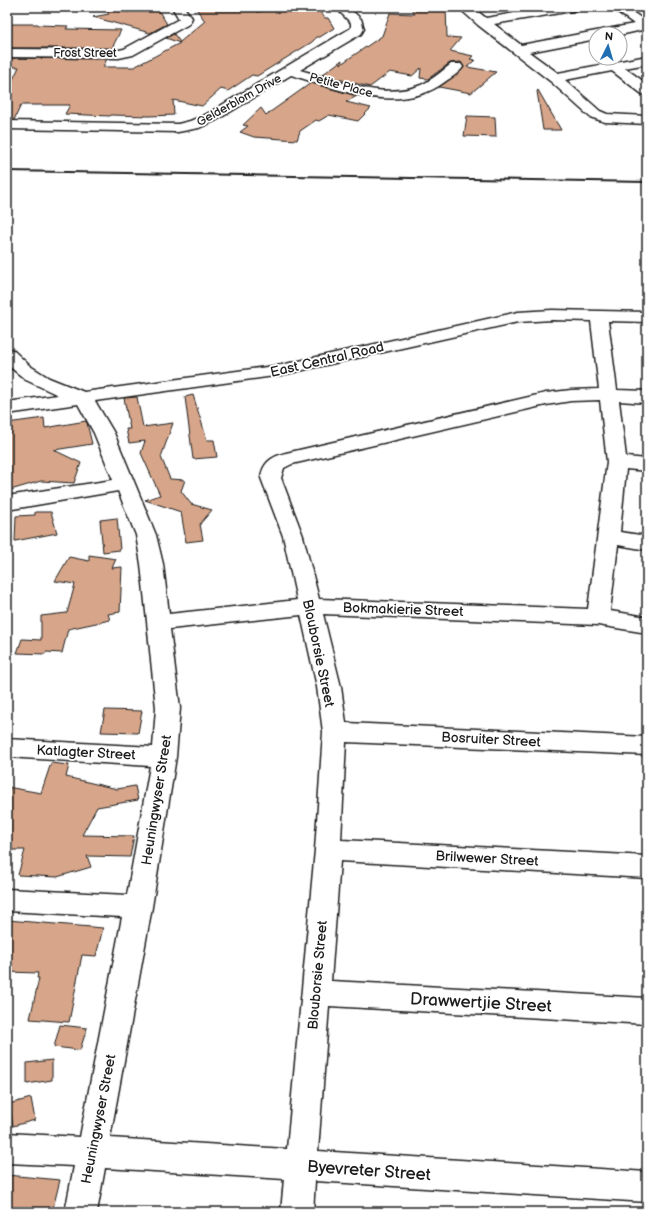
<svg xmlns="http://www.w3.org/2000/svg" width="654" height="1219" viewBox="0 0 654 1219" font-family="'Balsamiq Sans',sans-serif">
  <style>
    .building { fill: #d7a68a; stroke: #1c1c1c }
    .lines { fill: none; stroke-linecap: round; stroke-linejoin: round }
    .minor-casing { stroke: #1c1c1c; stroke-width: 3 }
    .minor { fill: #fff; fill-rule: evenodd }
    .rail { stroke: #1c1c1c; stroke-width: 2 }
    .labels { text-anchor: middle; stroke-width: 3.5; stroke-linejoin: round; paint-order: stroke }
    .far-street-label { font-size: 12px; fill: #1c1c1c; stroke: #fff }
    .street-label { font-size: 14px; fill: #1c1c1c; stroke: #fff }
    .near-street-label { font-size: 17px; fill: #1c1c1c; stroke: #fff }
  </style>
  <rect width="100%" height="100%" fill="#fff"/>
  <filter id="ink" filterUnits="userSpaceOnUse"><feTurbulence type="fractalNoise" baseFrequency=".025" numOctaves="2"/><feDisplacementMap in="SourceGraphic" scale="8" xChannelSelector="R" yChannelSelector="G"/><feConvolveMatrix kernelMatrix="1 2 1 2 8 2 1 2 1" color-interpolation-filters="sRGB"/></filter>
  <g filter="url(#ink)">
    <!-- building -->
    <g class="building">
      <polygon points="195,7 253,7 257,12 272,9 274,11 316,7 325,18 328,18 334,28 320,37 317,37 312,42 257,76 252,75 228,91 221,89 202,106 173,100 174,115 149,116 111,115 110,116 65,114 70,105 21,105 14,120 7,120 7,92 19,67 7,67 7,58 107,59 103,67 134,67 180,43 166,38 174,34 180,42 205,21"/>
      <polygon points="410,7 446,7 447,37 461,38 450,51 473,56 470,59 475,60 467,67 496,72 471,93 439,87 462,70 464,67 461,62 450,63 428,79 420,78 421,68 412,76 390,72 370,87 322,75 342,60 341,64 382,36 390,13 415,14"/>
      <polygon points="123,8 127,12 157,8 167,24 150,33 93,17 109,14 106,10"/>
      <polygon points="7,24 38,24 38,25 68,26 66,29 121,30 112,48 7,48"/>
      <polygon points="311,83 357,96 346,102 371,108 358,121 329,115 319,121 316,120 300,131 297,140 254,137 240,132 248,126 243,125 261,108 266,115"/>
      <polygon points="538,90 561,130 543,130 537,91"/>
      <polygon points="467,116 495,117 496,137 464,136"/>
      <polygon points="193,395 207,440 214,440 217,457 193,459 185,397"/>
      <polygon points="137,397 143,427 173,423 161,457 170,479 185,480 181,491 191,504 212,510 200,524 203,540 186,542 181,512 145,500 160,495 141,453 145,441 129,443 126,429 130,429 124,398"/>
      <polygon points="44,418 45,428 86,421 87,423 92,444 54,450 81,463 74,483 41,481 7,491 7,423"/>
      <polygon points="35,512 51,512 57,533 15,541 16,516 35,515"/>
      <polygon points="117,518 120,550 103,552 100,520"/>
      <polygon points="89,555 116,559 112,568 122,567 120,612 108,614 110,620 68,629 62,653 46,652 45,654 17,653 22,639 41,640 41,616 67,613 75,584 55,581 69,557 89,561"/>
      <polygon points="105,710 142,711 138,733 101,732"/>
      <polygon points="51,763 69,765 66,777 117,789 135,786 138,800 97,807 82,835 134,836 130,857 87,856 91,867 57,877 18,875 25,850 7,850 7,787 41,793"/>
      <polygon points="7,920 103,928 96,956 82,955 69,1022 30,1019 39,978 37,978 38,973 7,972"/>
      <polygon points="60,1025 87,1028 80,1050 54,1047"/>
      <polygon points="52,1060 52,1080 27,1084 27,1063"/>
      <polygon points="31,1098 35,1120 13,1126 9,1104"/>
      <polygon points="7,1175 60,1180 52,1212 7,1212"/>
    </g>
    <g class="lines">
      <!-- minor casing -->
      <g class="minor-casing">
        <g id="minor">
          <polygon points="172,7 184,7 192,18 189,24 133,55 119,58 7,57 7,49 119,50 124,49 179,19"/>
          <path d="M335 7H348L361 19 364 29 361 34 300 70C337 80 383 101 421 85 432 80 442 71 451 64H461L463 67C459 73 452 77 446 81 400 116 341 90 291 75L215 121 199 128 178 132 7 129V121L178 124 190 121 205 115 351 28V23Z"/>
          <polygon points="458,7 472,7 486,18 550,7 578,7 576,10 572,11 494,24 521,45 634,24 611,7 625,7 647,22 647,32 642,30 620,35 596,34 596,39 529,52 558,73 647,56 647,64 625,68 647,84 647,95 642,94 612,71 565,80 600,111 607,114 647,116 647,124 605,122 590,117 550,81 478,25"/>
          <path d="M552 310 647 312V322L608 321 617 390 647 391V403L619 401 626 457 647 459V471L626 469 620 532 647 536V550L618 545 610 611 647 617V633L598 625 323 614 341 687 346 723 647 737V755L346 742 341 840 647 856V878L340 861 331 981 647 998V1024L329 1006 318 1151 647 1172V1202L315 1181 313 1212H281L284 1179 105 1168 97 1212H65L74 1166 7 1163V1133L80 1137 122 917 7 911V889L127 895 150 766 7 757V739L153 747 156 708 141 564 136 535 118 491 7 510V496L113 480 94 433 78 404 7 414V402L58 395 26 380 9 366 7 364V349L13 350 30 366 49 378 84 392 281 365 518 312ZM552 320 591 321 599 389 571 390 546 393 286 453C273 456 262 463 261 478L283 536 297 600 169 614 163 564 156 535 114 433 95 401 281 375 518 322ZM600 400 607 462 588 609 319 599 303 536 281 478 284 468 292 464 546 405 571 401ZM301 615 317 687 323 732 315 850 287 1149 110 1138 152 907 176 757 180 708 170 629Z"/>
        </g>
      </g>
      <!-- minor -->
      <use href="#minor" class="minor"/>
      <!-- rail -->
      <polyline class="rail" points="7,171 647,182"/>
    </g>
  </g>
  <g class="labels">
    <!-- far-street labels -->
    <g class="far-street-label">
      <text x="85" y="57">Frost Street</text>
      <text transform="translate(341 85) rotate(15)" y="4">Petite Place</text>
      <text transform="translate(239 100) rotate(-29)" y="4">Gelderblom Drive</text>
    </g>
    <!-- street labels -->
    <g class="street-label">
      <text transform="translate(327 359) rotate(-13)" y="5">East Central Road</text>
      <text transform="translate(403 609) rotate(2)" y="5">Bokmakierie Street</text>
      <text transform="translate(319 653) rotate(78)" y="5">Blouborsie Street</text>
      <text transform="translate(491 739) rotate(3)" y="5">Bosruiter Street</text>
      <text transform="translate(86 752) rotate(3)" y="5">Katlagter Street</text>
      <text transform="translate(156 800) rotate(-81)" y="5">Heuningwyser Street</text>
      <text transform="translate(487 858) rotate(3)" y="5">Brilwewer Street</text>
      <text transform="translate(317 975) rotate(-85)" y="5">Blouborsie Street</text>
      <text transform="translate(98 1119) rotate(-79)" y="5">Heuningwyser Street</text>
    </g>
    <!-- near-street labels -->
    <g class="near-street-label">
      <text transform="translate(481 1002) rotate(3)" y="6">Drawwertjie Street</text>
      <text transform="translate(369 1170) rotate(4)" y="6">Byevreter Street</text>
    </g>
  </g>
  <!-- margin -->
  <rect width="654" height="1219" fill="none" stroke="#fff" stroke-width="24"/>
  <rect x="12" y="12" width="630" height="1195" fill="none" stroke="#1c1c1c" stroke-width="1.5" filter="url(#ink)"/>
  <!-- north arrow -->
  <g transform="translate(608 46) rotate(5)"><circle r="19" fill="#ffffff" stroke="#a4a4a4"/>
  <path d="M0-3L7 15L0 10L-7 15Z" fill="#1f6fb2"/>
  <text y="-6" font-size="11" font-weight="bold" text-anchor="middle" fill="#1c1c1c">N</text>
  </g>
</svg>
